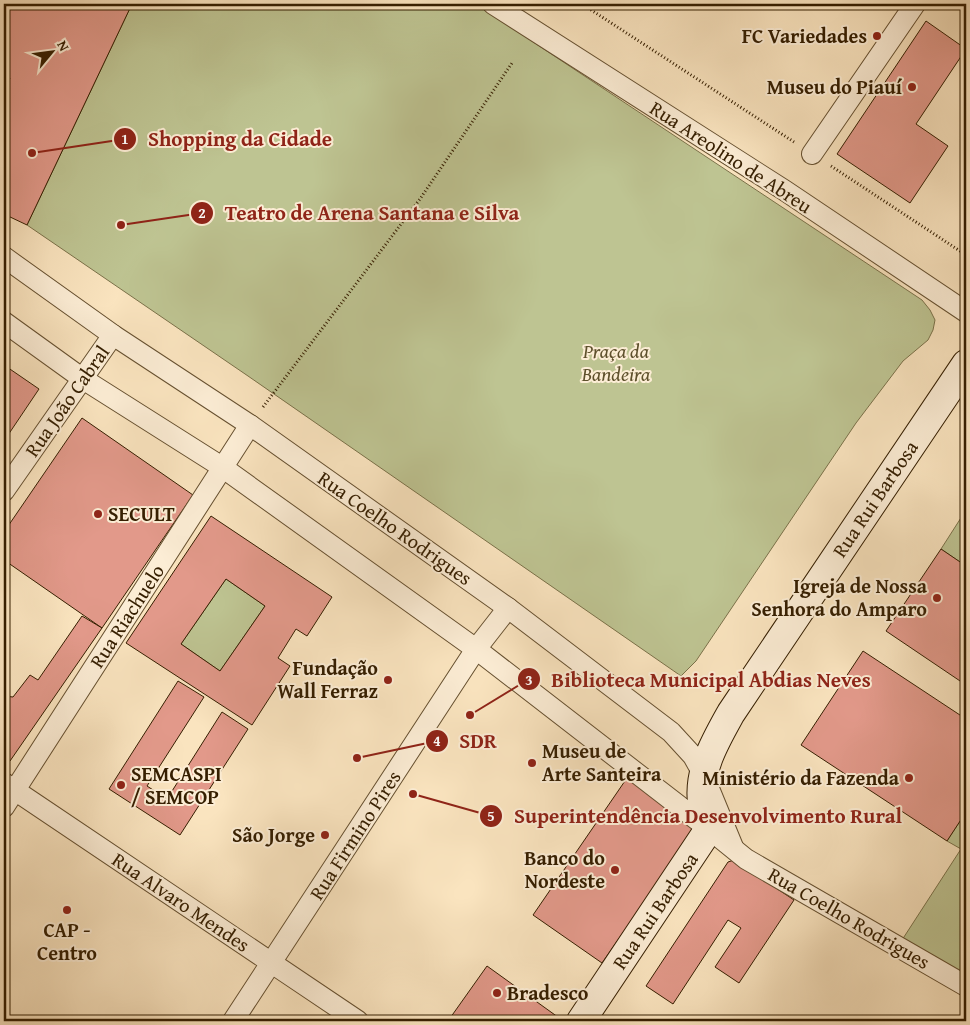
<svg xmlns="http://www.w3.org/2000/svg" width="970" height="1025" viewBox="0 0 970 1025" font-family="'Gentium Book Plus',serif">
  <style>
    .green { fill: #bec492; stroke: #7a7149 }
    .building { fill: #e2998a; stroke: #351e00; fill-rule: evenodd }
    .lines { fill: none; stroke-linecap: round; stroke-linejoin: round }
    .street-casing { stroke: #665030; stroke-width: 22 }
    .secondary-casing { stroke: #351e00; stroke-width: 30 }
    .path { stroke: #351e00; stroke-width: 3; stroke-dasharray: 1 2.5; stroke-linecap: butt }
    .street { stroke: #fcedd5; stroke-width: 20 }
    .secondary { stroke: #fcedd5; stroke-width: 28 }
    .poi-dot { fill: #8f2418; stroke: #fcedd5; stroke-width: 2 }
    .labels { text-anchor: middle; stroke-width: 4; stroke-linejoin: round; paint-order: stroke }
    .poi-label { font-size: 20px; font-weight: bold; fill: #351e00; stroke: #fcedd5; text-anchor: end }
    .street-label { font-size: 20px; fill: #351e00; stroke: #fcedd5 }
    .park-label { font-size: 20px; font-style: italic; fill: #5e502c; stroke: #fcedd5 }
    .leader { fill: none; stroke: #8f2418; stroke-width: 2 }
    .callout-dot { fill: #8f2418; stroke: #fcedd5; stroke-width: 2 }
    .mark-label { font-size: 15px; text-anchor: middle; font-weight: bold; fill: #fff }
    .callout-label { font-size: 21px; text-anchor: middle; font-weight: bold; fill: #8f2418; stroke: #fcedd5; stroke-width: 4; stroke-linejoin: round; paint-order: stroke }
  </style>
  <rect width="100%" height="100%" fill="#fae4bf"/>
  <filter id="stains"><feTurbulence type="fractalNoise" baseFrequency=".004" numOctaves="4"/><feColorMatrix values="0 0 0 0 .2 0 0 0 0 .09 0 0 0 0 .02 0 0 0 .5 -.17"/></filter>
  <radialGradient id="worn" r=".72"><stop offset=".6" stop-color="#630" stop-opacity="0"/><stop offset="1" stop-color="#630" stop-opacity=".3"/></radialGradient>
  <!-- green -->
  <g class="green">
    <polygon points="132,4 476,4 922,300 930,310 935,320 933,330 928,340 903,361 856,423 696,661 681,676 248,376 27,225"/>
    <polygon points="966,510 966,566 941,549"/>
    <polygon points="226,579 265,606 220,671 181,644"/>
    <polygon points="966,812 966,983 902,940 961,849 947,841"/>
  </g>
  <!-- building -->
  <g class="building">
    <polygon points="4,4 132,4 27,225 8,216 4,224 4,90 10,78 4,75"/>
    <polygon points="926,21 966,49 916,124 948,146 910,203 837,154"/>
    <polygon points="4,365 39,389 4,441"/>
    <polygon points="82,418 193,495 102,628 4,560 4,532"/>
    <path d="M211 516 332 597 307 636 296 629 278 658 290 666 252 725 126 643ZM226 579 265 606 220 671 181 644Z"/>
    <polygon points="941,549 966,566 966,685 886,631"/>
    <polygon points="82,616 102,628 10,761 4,757 4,696 13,697 30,675 38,680"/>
    <polygon points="863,651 966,719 966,812 947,841 801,745"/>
    <polygon points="178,681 204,697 147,786 167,799 222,712 248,729 180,835 109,789"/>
    <polygon points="627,778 697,826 602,963 533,915"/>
    <polygon points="734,860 794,900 739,983 715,967 741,928 728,920 673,1004 646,986 728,862"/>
    <polygon points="487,966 562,1020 561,1021 448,1021"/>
  </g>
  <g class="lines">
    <!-- street casing -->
    <g class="street-casing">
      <g id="street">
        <polyline points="493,4 784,190 966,312"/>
        <polyline points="812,154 915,4"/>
        <polyline points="4,257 113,335 250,425 508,608 671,732 693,756 703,774 733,847"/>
        <polyline points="4,322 83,379 222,467 476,649 709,829 746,859 966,986"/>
        <polyline points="4,491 113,335"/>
        <polyline points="4,783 358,1021"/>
        <polyline points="4,807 250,425"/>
        <polyline points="233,1021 476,649 508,608"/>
      </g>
    </g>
    <!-- secondary casing -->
    <g class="secondary-casing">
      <path id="secondary" d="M581 1021 709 829C707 820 704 811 702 802 698 770 716 740 731 713L966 364"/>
    </g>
    <!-- path -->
    <g class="path">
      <polyline points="582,4 794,142"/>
      <polyline points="831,166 966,255"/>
      <polyline points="263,407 420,199 512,63"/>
    </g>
    <!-- street -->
    <use href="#street" class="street"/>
    <!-- secondary -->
    <use href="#secondary" class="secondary"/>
  </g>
  <!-- markers -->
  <g class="poi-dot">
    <circle cx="877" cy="36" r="5"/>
    <circle cx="912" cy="87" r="5"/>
    <circle cx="98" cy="514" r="5"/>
    <circle cx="937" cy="598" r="5"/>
    <circle cx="388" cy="680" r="5"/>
    <circle cx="532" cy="763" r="5"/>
    <circle cx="909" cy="778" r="5"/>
    <circle cx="121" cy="785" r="5"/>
    <circle cx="325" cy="835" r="5"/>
    <circle cx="615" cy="870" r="5"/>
    <circle cx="67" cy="910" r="5"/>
    <circle cx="497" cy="993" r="5"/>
  </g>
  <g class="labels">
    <!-- poi labels -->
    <g class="poi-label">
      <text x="867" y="43">FC Variedades</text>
      <text x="902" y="94">Museu do Piauí</text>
      <text x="108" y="521" text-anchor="start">SECULT</text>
      <text x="927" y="593">Igreja de Nossa<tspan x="927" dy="23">Senhora do Amparo</tspan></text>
      <text x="378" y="675">Fundação<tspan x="378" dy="23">Wall Ferraz</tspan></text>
      <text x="542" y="758" text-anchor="start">Museu de<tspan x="542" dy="23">Arte Santeira</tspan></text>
      <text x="131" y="781" text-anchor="start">SEMCASPI<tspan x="131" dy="23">/ SEMCOP</tspan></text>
      <text x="899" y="785">Ministério da Fazenda</text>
      <text x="315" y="842">São Jorge</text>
      <text x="605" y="865">Banco do<tspan x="605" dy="23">Nordeste</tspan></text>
      <text x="67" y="937" text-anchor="middle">CAP -<tspan x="67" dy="23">Centro</tspan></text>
      <text x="507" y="1000" text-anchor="start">Bradesco</text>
    </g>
    <!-- street labels -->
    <g class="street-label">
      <text transform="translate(731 157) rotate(33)" y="7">Rua Areolino de Abreu</text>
      <text transform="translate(67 401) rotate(-55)" y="7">Rua João Cabral</text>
      <text transform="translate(875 499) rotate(-56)" y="7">Rua Rui Barbosa</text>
      <text transform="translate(395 528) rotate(35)" y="7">Rua Coelho Rodrigues</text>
      <text transform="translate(127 616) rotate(-57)" y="7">Rua Riachuelo</text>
      <text transform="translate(355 835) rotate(-57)" y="7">Rua Firmino Pires</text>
      <text transform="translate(181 902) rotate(34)" y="7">Rua Alvaro Mendes</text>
      <text transform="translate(655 911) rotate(-56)" y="7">Rua Rui Barbosa</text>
      <text transform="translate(849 918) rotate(30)" y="7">Rua Coelho Rodrigues</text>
    </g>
    <!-- park labels -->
    <g class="park-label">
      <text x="616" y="358">Praça da<tspan x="616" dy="23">Bandeira</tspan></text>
    </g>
  </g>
  <!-- callouts -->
  <path class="leader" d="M32 153L125 139M121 225L202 213M470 715L529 679M357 758L437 741M413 794L491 816"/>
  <g class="callout-dot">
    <circle cx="32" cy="153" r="5"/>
    <circle cx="121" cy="225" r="5"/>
    <circle cx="470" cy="715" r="5"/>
    <circle cx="357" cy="758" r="5"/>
    <circle cx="413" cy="794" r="5"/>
    <circle cx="125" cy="139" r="12"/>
    <circle cx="202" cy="213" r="12"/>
    <circle cx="529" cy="679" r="12"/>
    <circle cx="437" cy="741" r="12"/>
    <circle cx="491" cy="816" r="12"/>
  </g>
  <g class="mark-label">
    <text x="125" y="144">1</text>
    <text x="202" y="218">2</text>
    <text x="529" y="685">3</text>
    <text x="437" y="746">4</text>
    <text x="491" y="821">5</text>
  </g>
  <g class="callout-label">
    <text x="240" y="146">Shopping da Cidade</text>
    <text x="372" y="220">Teatro de Arena Santana e Silva</text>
    <text x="711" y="687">Biblioteca Municipal Abdias Neves</text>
    <text x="478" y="748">SDR</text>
    <text x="708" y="823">Superintendência Desenvolvimento Rural</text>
  </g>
  <!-- margin -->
  <rect width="970" height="1025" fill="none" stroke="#fae4bf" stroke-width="20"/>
  <rect x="5" y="5" width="960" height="1015" fill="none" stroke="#351e00" stroke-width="2.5"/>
  <rect x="10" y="10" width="950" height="1005" fill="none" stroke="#351e00"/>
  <!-- north arrow -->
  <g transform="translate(52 52) rotate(61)" stroke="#fcedd5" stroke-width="4" paint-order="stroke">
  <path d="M0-4L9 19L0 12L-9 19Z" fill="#351e00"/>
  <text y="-8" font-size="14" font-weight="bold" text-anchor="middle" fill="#351e00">N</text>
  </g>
  <rect width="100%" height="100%" filter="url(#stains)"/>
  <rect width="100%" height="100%" fill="url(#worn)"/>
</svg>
